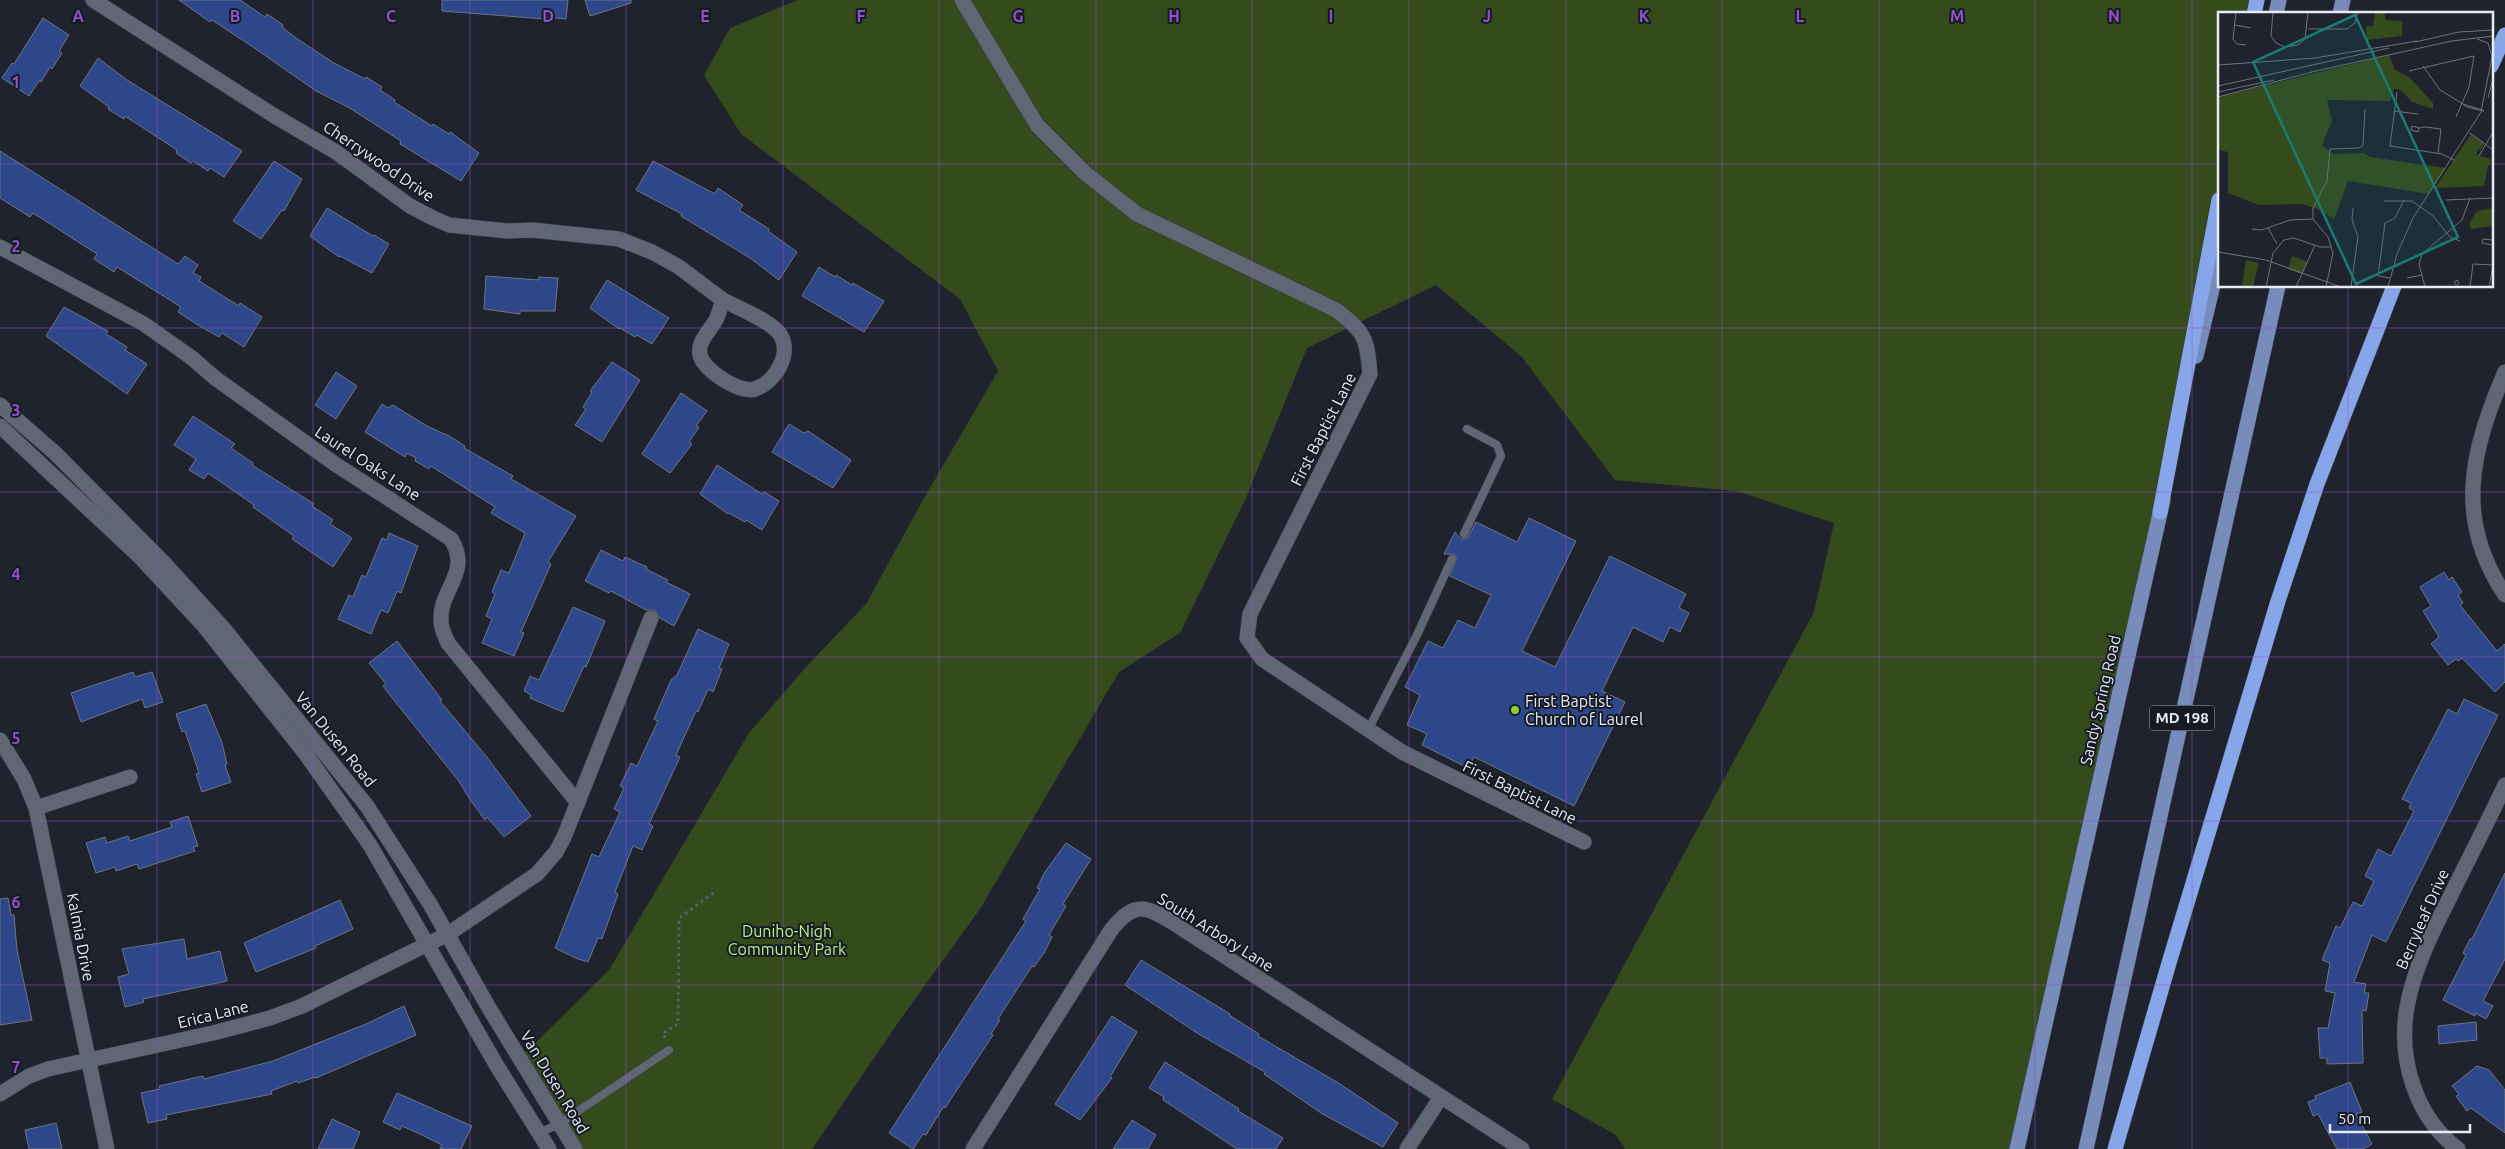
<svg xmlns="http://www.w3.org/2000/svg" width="2505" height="1149" viewBox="0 0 2505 1149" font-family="Ubuntu,sans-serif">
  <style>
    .green { fill: #354b1c }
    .building { fill: #2d478a; stroke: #6e7482 }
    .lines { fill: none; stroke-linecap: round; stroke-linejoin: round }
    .lane-casing { stroke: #393d46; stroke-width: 9 }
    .street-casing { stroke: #393d46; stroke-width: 16 }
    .secondary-casing { stroke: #393d46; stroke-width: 16 }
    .primary-casing { stroke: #393d46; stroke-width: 16 }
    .highway-casing { stroke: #393d46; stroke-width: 16 }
    .path { stroke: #5d626c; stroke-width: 3; stroke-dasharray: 2.5 4; stroke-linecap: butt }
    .lane { stroke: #606673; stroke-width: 8 }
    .street { stroke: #606673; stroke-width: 15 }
    .secondary { stroke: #606673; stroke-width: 15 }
    .primary { stroke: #778cba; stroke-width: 15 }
    .highway { stroke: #87a5e9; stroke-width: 15 }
    .grid { fill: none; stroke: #9152c9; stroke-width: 1; stroke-opacity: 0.55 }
    .poi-dot { fill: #8fcd42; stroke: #151a24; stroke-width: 2 }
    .labels { text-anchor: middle; stroke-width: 4; stroke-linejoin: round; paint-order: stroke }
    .shield { fill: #151a24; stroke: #a8acb4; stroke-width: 1 }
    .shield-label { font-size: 15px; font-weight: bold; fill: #e7ebf2 }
    .street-label { font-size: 16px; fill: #e7ebf2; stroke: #151a24 }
    .poi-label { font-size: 16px; fill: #e7ebf2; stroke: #151a24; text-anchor: start }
    .park-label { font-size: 16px; fill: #bbf086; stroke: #151a24 }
    .inset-road { fill: none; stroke: #6e737c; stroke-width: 1 }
    .view { fill: #1a7c75; fill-opacity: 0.15; stroke: #1a7c75; stroke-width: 2.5 }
    .inset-edge { fill: none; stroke: #e7ebf2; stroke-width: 2.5 }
    .grid-label { font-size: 16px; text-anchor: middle; font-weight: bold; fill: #9152c9; stroke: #151a24; stroke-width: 4; stroke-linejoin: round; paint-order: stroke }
  </style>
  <rect width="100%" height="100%" fill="#1e232e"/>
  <!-- green -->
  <polygon class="green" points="798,0 2257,0 2254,14 2219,14 2219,200 2160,512 2017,1149 1625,1149 1616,1135 1552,1099 1814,612 1834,523 1736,491 1615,480 1521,356 1436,285 1307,348 1245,500 1180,633 1119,672 980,909 900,1020 812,1149 575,1149 520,1058 609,970 749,733 805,668 866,604 923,500 998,371 960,299 741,134 704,75 730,28"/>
  <!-- building -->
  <g class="building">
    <polygon points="179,0 240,0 265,17 267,14 283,25 282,27 296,38 334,63 365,79 366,77 382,87 380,90 395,100 394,102 432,126 433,124 449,134 450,132 479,153 461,181 400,144 401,141 348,107 316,91 253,47 212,20 210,22"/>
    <polygon points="442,0 568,0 566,19 546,17 545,19 442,11"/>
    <polygon points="585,0 631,0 631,3 590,16"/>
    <polygon points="43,18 69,35 59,51 62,53 52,69 50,67 41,82 39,81 29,96 2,78 12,63 14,64"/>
    <polygon points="98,58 127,80 242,151 224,177 210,168 208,171 193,161 191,163 176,153 177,150 125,116 124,119 108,109 109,107 80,86"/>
    <polygon points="0,151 178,264 185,256 198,265 193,273 201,277 199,281 239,306 240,303 262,317 244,347 222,333 219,337 198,325 178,312 181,307 117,267 114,272 94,259 97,254 55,227 33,213 30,217 0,198"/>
    <polygon points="274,161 302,179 284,211 282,210 261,239 233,221"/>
    <polygon points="653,161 715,194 718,188 743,205 739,210 769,229 768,231 797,252 779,280 750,258 681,216 682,214 636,190"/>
    <polygon points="327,208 373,236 374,235 389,244 372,273 340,256 339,257 310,236"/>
    <polygon points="819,267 835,277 836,275 852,285 853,283 884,301 864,332 802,296"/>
    <polygon points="486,276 539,280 539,277 558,278 555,311 520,311 520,314 484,309"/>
    <polygon points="607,280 669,318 652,344 637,335 635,337 620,328 619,329 590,308"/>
    <polygon points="64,307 108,331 106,334 127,347 125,350 147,364 127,394 46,336"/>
    <polygon points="612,362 640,380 602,442 575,425 586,409 583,407 592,392 590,391"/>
    <polygon points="336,372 357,386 336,419 315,405"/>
    <polygon points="681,393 707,411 696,426 699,427 689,442 692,444 670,473 642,454"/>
    <polygon points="382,404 388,408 393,405 427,426 449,436 465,446 464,448 513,476 511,479 576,516 548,562 551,564 521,632 524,633 514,656 482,643 492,619 486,616 495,594 492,592 501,570 509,573 525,533 491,513 495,507 431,466 429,469 415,461 416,458 407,453 405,457 365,432"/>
    <polygon points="193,416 235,444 231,448 253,463 252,465 314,504 312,506 333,520 330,524 352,538 333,567 292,539 294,536 253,507 254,505 208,473 204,479 189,470 196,459 174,445"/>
    <polygon points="789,424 804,433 808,431 851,460 833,488 772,452"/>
    <polygon points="717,465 762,494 764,492 779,501 762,530 746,520 745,522 729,513 728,514 700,494"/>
    <polygon points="1529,518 1576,541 1522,651 1555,667 1610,556 1686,594 1679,608 1689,613 1680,632 1670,627 1663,642 1633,627 1602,691 1625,702 1574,806 1474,757 1468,768 1422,745 1427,734 1407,725 1420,695 1405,687 1428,641 1443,648 1458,620 1475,628 1491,595 1450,576 1457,558 1454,554 1444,554 1455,532 1461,539 1467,539 1476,522 1517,542"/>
    <polygon points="389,533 418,546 401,593 397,591 388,613 381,610 371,634 338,619 349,595 353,597 362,575 366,577 382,538 387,540"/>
    <polygon points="601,550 623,561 625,557 647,567 646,569 668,580 666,582 690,594 674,626 660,618 655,610 646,610 611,591 609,593 585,581"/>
    <polygon points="2444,572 2449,580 2452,577 2462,592 2458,595 2463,603 2460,605 2497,651 2505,644 2505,682 2495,692 2462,658 2458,661 2456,659 2448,665 2431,644 2439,637 2423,611 2431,606 2420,587"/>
    <polygon points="573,607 605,621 586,667 584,666 563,712 530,698 531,695 524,691 530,676 539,680"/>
    <polygon points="698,629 729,644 719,668 722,669 713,692 708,689 698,712 696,711 676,755 680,757 649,824 653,826 642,850 633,846 615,892 618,894 602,939 598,938 588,962 578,959 555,948 592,854 599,857 620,812 614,809 624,788 620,786 631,763 637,766 658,721 654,719 671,680 677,675"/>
    <polygon points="397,641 442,700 440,701 486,756 531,816 504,837 487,817 485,820 471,801 458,780 397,704 383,686 386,684 369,663"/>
    <polygon points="133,672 135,677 152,672 163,702 145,708 142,699 81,722 71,693"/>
    <polygon points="2464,699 2498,715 2386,942 2372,935 2354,982 2366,984 2364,993 2369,993 2366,1011 2362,1010 2363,1063 2327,1064 2327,1058 2320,1058 2318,1028 2328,1028 2335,993 2325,991 2330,963 2322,960 2336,926 2340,928 2353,902 2362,906 2374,881 2365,876 2378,849 2391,856 2414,811 2409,808 2411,803 2402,799 2448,709 2457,714"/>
    <polygon points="206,704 222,743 227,764 225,765 231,782 202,792 196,774 199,773 185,731 182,732 176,714"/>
    <polygon points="188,816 198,846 193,847 195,851 139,869 137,864 116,871 115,867 96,873 86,843 105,837 107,843 128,836 130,841 172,827 170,822"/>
    <polygon points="1066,843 1091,859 1063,904 1066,906 1049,935 1052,937 1044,953 1034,967 1032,966 998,1019 1000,1020 991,1034 993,1035 945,1108 944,1106 926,1135 923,1134 913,1149 889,1133 1026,921 1023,919 1040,889 1037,888 1045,872"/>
    <polygon points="2505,873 2505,959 2483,1001 2493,1006 2486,1019 2475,1013 2475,1016 2443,1000 2466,955 2463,953 2470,939 2472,939"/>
    <polygon points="8,898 11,915 14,915 17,950 32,1020 0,1025 0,899"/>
    <polygon points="340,900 353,929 315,946 316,948 256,972 244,943"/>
    <polygon points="184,939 187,959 220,951 227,981 143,999 144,1002 125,1007 118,977 129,974 122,949"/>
    <polygon points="1141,960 1230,1014 1229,1015 1259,1034 1258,1036 1340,1084 1398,1123 1383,1147 1321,1113 1264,1074 1265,1072 1197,1033 1125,985"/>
    <polygon points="404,1006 416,1035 316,1078 315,1077 298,1083 297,1081 271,1091 272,1094 166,1115 167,1119 148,1123 141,1093 160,1089 159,1086 203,1076 204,1079 273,1061 366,1024"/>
    <polygon points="1112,1016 1137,1032 1110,1077 1112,1078 1080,1120 1055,1104"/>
    <polygon points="2476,1022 2477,1040 2439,1044 2438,1026"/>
    <polygon points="1165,1062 1239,1109 1238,1111 1283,1138 1276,1149 1237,1149 1163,1100 1164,1097 1149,1088"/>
    <polygon points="2477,1066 2489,1070 2505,1090 2505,1133 2471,1108 2467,1111 2456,1096 2459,1094 2452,1086"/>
    <polygon points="2350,1082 2362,1112 2356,1114 2372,1144 2363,1149 2337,1149 2318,1114 2313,1116 2308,1102 2316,1099 2315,1096"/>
    <polygon points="397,1093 472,1126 461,1149 440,1149 442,1145 422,1135 402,1126 400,1130 383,1122"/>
    <polygon points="332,1119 360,1132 353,1149 318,1149"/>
    <polygon points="1132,1120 1156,1135 1148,1149 1113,1149"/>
    <polygon points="56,1123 62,1149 29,1149 25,1130"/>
  </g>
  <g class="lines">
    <!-- lane casing -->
    <g class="lane-casing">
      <g id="lane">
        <polyline points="1464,534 1501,456 1497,445 1467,429"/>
        <polyline points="1368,730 1417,635 1452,559"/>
        <polyline points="539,1133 559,1124 669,1050"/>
      </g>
    </g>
    <!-- street casing -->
    <g class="street-casing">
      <g id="street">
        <polyline points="93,0 273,115 336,152 410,206 433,218 449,225 507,231 532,230 619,239 652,252 679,267 723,300"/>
        <path d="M962 0 1037 125 1085 173 1137 214 1336 310C1365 332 1367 338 1370 374L1250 614 1247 638 1262 659 1402 752 1584 842"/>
        <path d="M0 247 144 324 192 358 215 378 335 464 451 539C472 573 439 589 441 621 441 629 445 636 448 643L578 803"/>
        <path d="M723 300C738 308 774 322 781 336 792 355 774 383 755 389 740 394 703 370 700 355 697 341 711 330 717 318 719 312 721 306 723 300Z"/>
        <path d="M2505 372C2471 451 2454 519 2505 595"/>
        <polyline points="0,740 24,779 36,808 107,1149"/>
        <polyline points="36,808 130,777"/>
        <polyline points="0,1094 29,1076 48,1069 213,1033 270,1018 302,1006 448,934 537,874 556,852 564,837 651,618"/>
        <path d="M973 1149 1111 930C1135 900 1146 906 1175 924L1522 1149"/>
        <polyline points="1407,1149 1441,1097"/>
        <path d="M2458 1149C2415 1117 2398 1058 2407 1007 2414 969 2431 934 2448 901 2467 862 2487 824 2505 785"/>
      </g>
    </g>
    <!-- secondary casing -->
    <g class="secondary-casing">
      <g id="secondary">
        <polyline points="0,405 55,453 165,564 224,629 367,806 430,904 489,1008 575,1149"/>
        <polyline points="0,426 139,556 204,626 305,753 370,845 497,1066 549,1149"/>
      </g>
    </g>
    <!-- primary casing -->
    <g class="primary-casing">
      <g id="primary">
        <polyline points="2276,14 2279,0"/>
        <polyline points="2340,14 2343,0"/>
        <polyline points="2196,356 2219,260"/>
        <polyline points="2017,1149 2163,500"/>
        <polyline points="2086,1149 2278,286"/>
      </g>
    </g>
    <!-- highway casing -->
    <g class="highway-casing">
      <g id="highway">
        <polyline points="2254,14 2257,0"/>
        <polyline points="2491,66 2505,35"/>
        <polyline points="2160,512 2219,200"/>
        <polyline points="2115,1149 2169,963 2278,601 2317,484 2394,286"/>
      </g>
    </g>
    <!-- path -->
    <polyline class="path" points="665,1038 663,1033 678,1024 679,918 716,891"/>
    <!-- lane -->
    <use href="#lane" class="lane"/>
    <!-- street -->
    <use href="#street" class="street"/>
    <!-- secondary -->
    <use href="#secondary" class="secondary"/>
    <!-- primary -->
    <use href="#primary" class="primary"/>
    <!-- highway -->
    <use href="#highway" class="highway"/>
  </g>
  <!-- grid -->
  <path class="grid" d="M157 0V1149M313 0V1149M470 0V1149M626 0V1149M783 0V1149M939 0V1149M1096 0V1149M1252 0V1149M1409 0V1149M1566 0V1149M1722 0V1149M1879 0V1149M2035 0V1149M2192 0V1149M2348 0V14M0 164H2219M2491 164H2505M2348 286V1149M0 328H2505M0 492H2505M0 657H2505M0 821H2505M0 985H2505"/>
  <!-- markers -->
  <circle class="poi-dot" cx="1515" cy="710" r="5"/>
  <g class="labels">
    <!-- shield labels -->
    <rect class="shield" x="2149.5" y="705.5" width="65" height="25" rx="4"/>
    <g class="shield-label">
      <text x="2182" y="723">MD 198</text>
    </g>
    <!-- street labels -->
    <g class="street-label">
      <text transform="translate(379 161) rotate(34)" y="6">Cherrywood Drive</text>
      <text transform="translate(1323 429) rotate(-63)" y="6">First Baptist Lane</text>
      <text transform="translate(368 463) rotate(33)" y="6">Laurel Oaks Lane</text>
      <text transform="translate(2100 700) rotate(-77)" y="6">Sandy Spring Road</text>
      <text transform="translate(336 739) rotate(51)" y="6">Van Dusen Road</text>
      <text transform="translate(1520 792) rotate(26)" y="6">First Baptist Lane</text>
      <text transform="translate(2422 919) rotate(-66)" y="6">Berryleaf Drive</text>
      <text transform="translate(1216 932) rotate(32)" y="6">South Arbory Lane</text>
      <text transform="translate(81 937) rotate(79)" y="6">Kalmia Drive</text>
      <text transform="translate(213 1014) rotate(-14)" y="6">Erica Lane</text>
      <text transform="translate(555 1082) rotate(59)" y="6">Van Dusen Road</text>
    </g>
    <!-- poi labels -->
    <g class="poi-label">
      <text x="1525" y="707">First Baptist<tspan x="1525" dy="18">Church of Laurel</tspan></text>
    </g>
    <!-- park labels -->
    <g class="park-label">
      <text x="787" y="937">Duniho-Nigh<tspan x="787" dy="18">Community Park</tspan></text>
    </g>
  </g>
  <!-- overview -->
  <g transform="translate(2218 12)">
    <rect width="275" height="275" fill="#1e232e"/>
    <path d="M157 0H166L168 8 184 9V24L149 28 148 14H155ZM171 43 177 58 192 66 215 91V97L194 90 183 78 176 77 172 89 109 88 114 109 104 133 115 142 146 141 152 145 228 156 211 182 130 169 116 207 98 196 83 192 41 193 10 181V140L0 138V85ZM253 122 266 132 263 138 259 137V143L272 147 274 152 270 154 266 174 217 176ZM275 196V214L253 217 251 212 259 199ZM74 244 90 250 83 262 70 257ZM28 248 41 251 35 275H24Z" fill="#354b1c"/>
    <path class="inset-road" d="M18 0 15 27 19 32 28 33M55 0 53 24 58 31 67 35 80 33 87 27 90 0M17 13 33 16M90 17H129L137 11 140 0M259 27 270 31 274 44M197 30 241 20 275 18M0 53 97 46 199 29M205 54 222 78 245 92M191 59 256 44 251 75 238 105M93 60 234 29 275 24M0 74 171 36M0 80 56 68M179 80 172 134 224 142 236 148M0 85 94 60M270 86 275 67M245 92 264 98 266 99 249 95ZM176 99 200 102M201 116 194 114 193 118 200 120 201 116 207 115 223 117 220 141M252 121 275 138M261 144 275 120M228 188 275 186M166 189H194L215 204 232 225 242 229M50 216 59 232M34 217 44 218 72 208 95 207M275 228 265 227 264 231 275 233M0 240 48 248 123 275M172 266 160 264 167 211 177 206 186 188M189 266 204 263M48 275 55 241 66 228 76 226 102 235H113M78 275 97 233M108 275 115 241 110 225 95 207V196L109 169 112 137 141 136 145 133 147 97M133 275 140 225 134 208 135 196M170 275 179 242 195 206 263 100 275 40M207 275 201 252 204 242 244 208 252 186M238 275 241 271 239 268 236 270 238 273M252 275 255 252 275 253M271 275 275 253"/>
    <path class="view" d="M137 3 240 225 138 272 35 50Z"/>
    <rect width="275" height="275" class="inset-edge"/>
  </g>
  <g class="grid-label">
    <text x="78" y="22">A</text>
    <text x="235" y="22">B</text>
    <text x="391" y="22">C</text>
    <text x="548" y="22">D</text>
    <text x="705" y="22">E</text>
    <text x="861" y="22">F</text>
    <text x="1018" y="22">G</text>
    <text x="1174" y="22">H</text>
    <text x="1331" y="22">I</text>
    <text x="1487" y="22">J</text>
    <text x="1644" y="22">K</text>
    <text x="1800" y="22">L</text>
    <text x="1957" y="22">M</text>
    <text x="2114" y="22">N</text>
    <text x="16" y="88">1</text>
    <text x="16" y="252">2</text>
    <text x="16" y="416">3</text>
    <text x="16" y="580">4</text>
    <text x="16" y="744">5</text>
    <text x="16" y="908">6</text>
    <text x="16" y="1073">7</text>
  </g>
  <!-- scale -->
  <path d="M2330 1124v8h140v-8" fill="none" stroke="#e7ebf2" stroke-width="2.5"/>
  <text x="2338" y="1124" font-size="15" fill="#e7ebf2" stroke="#151a24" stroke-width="4" paint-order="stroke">50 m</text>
</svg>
